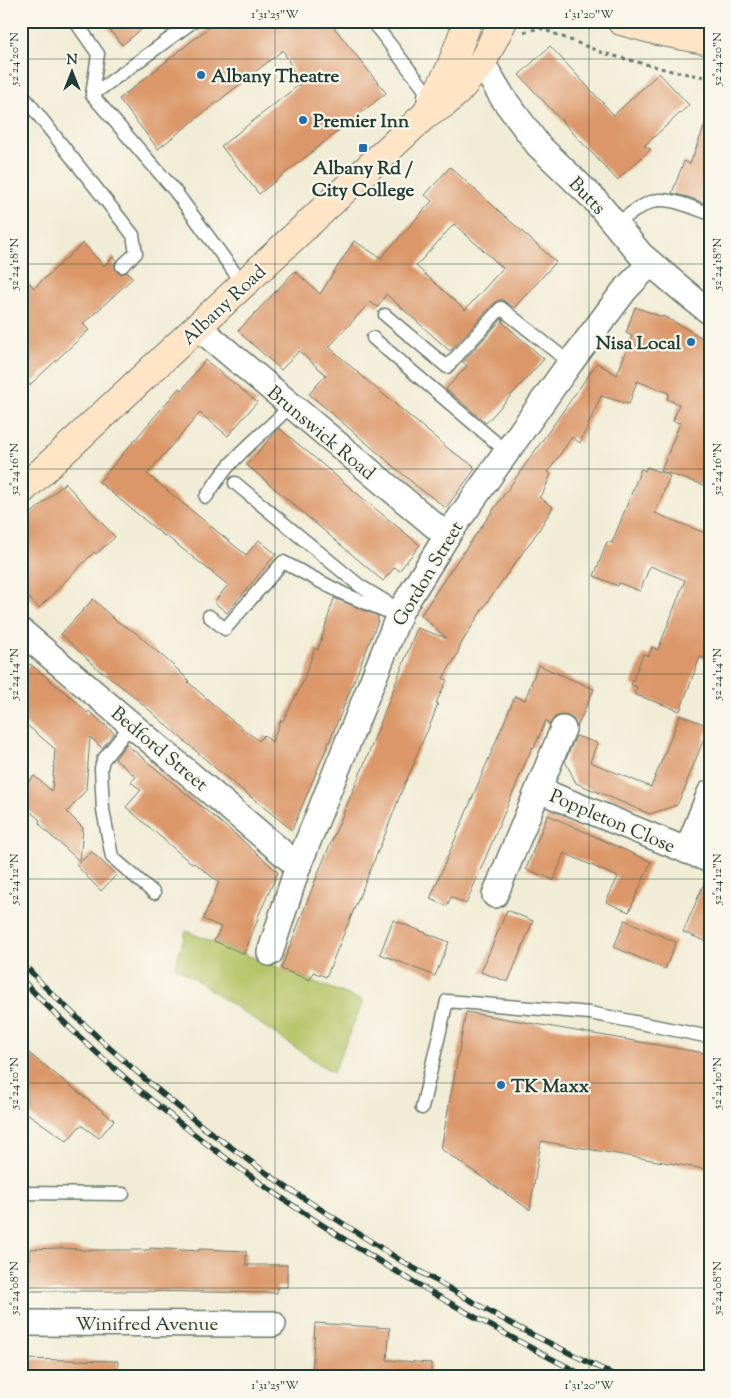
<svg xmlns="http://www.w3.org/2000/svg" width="731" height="1398" viewBox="0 0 731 1398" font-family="'Sorts Mill Goudy',serif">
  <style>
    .green { fill: #b5c467; stroke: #6a804e }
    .building { fill: #db9769; fill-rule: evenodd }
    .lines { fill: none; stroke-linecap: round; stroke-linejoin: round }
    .lane-casing { stroke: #687a6c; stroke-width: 15 }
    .street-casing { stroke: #687a6c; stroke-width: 28 }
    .secondary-casing { stroke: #687a6c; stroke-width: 30 }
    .path { stroke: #687a6c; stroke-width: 3; stroke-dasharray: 4 4; stroke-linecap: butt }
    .lane { stroke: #fff; stroke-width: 12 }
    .street { stroke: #fff; stroke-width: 25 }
    .secondary { stroke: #ffe4c6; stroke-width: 28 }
    .rail-casing { stroke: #1f3d34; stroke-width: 5.5 }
    .rail { stroke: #fbf7ec; stroke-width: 4; stroke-dasharray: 11; stroke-linecap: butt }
    .ticks { fill: none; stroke: #1f3d34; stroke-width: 1; stroke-opacity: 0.45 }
    .poi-dot { fill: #1f6fb2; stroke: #fbf7ec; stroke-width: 2 }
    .labels { text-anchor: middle; stroke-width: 4.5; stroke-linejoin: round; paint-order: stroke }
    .poi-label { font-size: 19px; font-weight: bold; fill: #1f3d34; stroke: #fbf7ec; text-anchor: start }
    .street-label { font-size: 19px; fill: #1f3d34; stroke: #fbf7ec }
    .neatline { fill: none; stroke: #1f3d34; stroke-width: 2 }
    .ticks-label { font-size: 12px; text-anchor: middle; fill: #1f3d34 }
  </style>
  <rect width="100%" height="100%" fill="#fbf7ec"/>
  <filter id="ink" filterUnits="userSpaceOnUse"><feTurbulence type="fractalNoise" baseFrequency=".02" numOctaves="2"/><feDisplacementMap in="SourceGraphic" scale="10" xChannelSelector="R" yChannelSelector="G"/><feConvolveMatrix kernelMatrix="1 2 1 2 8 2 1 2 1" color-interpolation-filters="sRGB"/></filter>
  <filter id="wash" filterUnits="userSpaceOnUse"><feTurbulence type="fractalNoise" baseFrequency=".0096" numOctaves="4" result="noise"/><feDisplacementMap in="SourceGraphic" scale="20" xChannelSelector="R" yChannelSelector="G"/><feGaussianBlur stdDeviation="1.12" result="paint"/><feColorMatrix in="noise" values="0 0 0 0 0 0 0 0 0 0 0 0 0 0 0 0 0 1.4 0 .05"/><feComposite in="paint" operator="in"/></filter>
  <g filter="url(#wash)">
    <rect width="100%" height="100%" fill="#f1ecd5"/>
    <!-- green -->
    <polygon class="green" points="186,931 363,1001 333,1073 175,966"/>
    <g id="blocks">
      <!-- building -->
      <g class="building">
        <polygon points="102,21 152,21 122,45"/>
        <polygon points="217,21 329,21 386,93 259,194 221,146 300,84 283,50 158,149 119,99"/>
        <polygon points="550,46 614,115 659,73 689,105 644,146 651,149 617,180 519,75"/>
        <polygon points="708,117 710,117 710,205 688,197 672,193 684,161 690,164"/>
        <path d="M450 167 556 262 514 308 503 300H499L495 302 450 351 386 294 378 307 370 302 329 347 370 383 450 450 474 466 473 467 475 469 446 508 419 488 309 394 326 375 299 351 281 370 238 331 295 271 320 294 354 241 381 258 432 201 425 195ZM454 224 503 268 465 310 416 266Z"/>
        <polygon points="83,243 104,266 113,257 116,260 114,264 116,271 120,274 127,272 133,278 83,324 89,330 21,393 21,275 34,288"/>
        <polygon points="635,307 662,317 663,316 710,342 710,487 661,471 680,423 673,421 679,404 667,399 669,393 637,381 629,404 601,396 580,443 572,437 548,472 551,474 543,493 539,497 553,507 539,530 485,605 461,644 457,655 443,678 447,680 436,703 438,703 432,720 414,761 415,762 404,785 386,832 326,977 313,972 310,980 281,969 319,871 368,755 417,628 446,638 421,615 448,574 597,363 617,375 632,336 626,333"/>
        <polygon points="502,319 503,320 502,322 544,359 486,423 446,389 467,366 463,362"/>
        <polygon points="205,360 257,402 228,436 200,413 147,474 246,555 259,540 276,554 227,613 214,602 228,585 165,535 164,536 99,482 179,388 182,390"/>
        <polygon points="279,428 372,506 420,545 399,571 395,567 383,581 247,465"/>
        <polygon points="647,467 670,476 655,513 710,535 710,649 706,659 700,657 680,711 634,694 637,687 631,685 643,654 649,656 652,647 658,650 685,580 650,566 640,591 619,583 618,586 594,576 607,542 612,543 641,469 645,471"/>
        <polygon points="65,483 115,537 96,554 94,552 39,608 21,590 21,523"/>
        <polygon points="334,598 378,616 378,621 337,723 292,830 221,773 131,694 102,671 101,672 61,634 93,599 115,620 136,633 177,669 189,681 188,682 230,719 259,741 264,735 272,742 281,720 283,721 303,682 315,648 318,650"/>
        <polygon points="30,664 78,703 87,713 89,711 114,733 102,748 90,737 86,790 67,812 83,828 80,861 49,834 39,823 40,820 21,804 21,790 34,776 52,791 55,749 21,720 21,674"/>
        <polygon points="538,665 594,689 577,727 574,720 568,716 562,715 555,717 549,725 546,720 534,748 532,747 466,904 451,897 447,906 430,899 515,696 525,700"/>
        <polygon points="680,715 709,726 686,784 687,784 677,805 650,814 576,783 565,761 576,736 597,743 590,762 651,787"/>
        <polygon points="126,744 236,835 278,872 257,919 258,919 244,954 214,941 221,927 203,919 219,882 194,863 193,864 185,858 126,807 141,790 131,782 136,777 115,759"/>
        <polygon points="548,815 651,862 629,912 606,902 618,877 564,853 554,880 526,869 537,841"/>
        <polygon points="92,852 116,875 101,891 76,865"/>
        <polygon points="708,874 710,874 710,943 683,932"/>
        <polygon points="507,910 533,921 508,982 481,972"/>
        <polygon points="393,920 449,942 435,976 380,954"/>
        <polygon points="625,920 676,942 665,969 614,947"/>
        <polygon points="466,1012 710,1054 710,1170 541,1141 530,1210 441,1149"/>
        <polygon points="21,1047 114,1120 99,1138 81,1125 67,1141 21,1109"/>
        <polygon points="61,1248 80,1249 80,1250 150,1250 150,1248 199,1251 199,1249 246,1251 246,1265 287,1265 287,1287 277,1287 277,1293 137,1291 21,1291 21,1260 30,1260 30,1249"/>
        <polygon points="315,1323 390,1328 387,1360 431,1363 431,1377 312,1377"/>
        <polygon points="21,1359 118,1361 117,1377 21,1377"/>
      </g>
    </g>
  </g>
  <g filter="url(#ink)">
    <use href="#blocks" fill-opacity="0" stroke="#687a6c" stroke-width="1"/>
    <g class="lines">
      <!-- lane casing -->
      <g class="lane-casing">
        <g id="lane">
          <polyline points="75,21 98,54 92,95 175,191 243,284"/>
          <polyline points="372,21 425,90 423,105"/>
          <polyline points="21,93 133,235 136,253 122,266"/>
          <polyline points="92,95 194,21"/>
          <path d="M615 225C626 217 647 200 660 200 677 200 694 208 710 214"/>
          <polyline points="385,315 447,367 501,308 570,363"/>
          <polyline points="373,338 507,452"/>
          <polyline points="235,483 360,586 398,609"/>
          <path d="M206 497C213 487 219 477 227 468 246 445 271 427 291 405"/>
          <polyline points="209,616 225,629 283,562 344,594 398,616"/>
          <polyline points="132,724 103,760 101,768 103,810 112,857 154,893"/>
          <polyline points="422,1108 447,1001 590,1013 710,1037"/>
          <polyline points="21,1193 123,1194"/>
        </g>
      </g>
      <!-- street casing -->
      <g class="street-casing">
        <g id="street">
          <polyline points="482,63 503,98 538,145 595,200 641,255 692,298 710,312"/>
          <polyline points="198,327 447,536"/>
          <polyline points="21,631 298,866"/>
          <polyline points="539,790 710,860"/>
          <polyline points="687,851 710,793"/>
          <polyline points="495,895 563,729"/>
          <polyline points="270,953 298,866 401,610 447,536 570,363 624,291 641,273 651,265"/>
          <polyline points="21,1323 273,1324"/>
        </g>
      </g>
      <!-- secondary casing -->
      <g class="secondary-casing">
        <g id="secondary">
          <polyline points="621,21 658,31 710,41"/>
          <polyline points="429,108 450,69 468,21"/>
          <polyline points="21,491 424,116 445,103 457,92 482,63 503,21"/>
        </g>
      </g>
      <!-- path -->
      <g class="path">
        <polyline points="262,23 265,21"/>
        <polyline points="524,32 540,28 603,53 672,71 710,78"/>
      </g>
      <!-- lane -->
      <use href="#lane" class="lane"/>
      <!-- street -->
      <use href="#street" class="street"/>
      <!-- secondary -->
      <use href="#secondary" class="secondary"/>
      <!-- rail casing -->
      <g class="rail-casing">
        <g id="rail">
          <polyline points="21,961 44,986 105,1044 153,1086 203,1127 286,1187 403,1262 519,1328 618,1377"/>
          <path d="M21 979C181 1147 382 1272 587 1377"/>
        </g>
      </g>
      <!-- rail -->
      <use href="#rail" class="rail"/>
    </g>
  </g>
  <!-- ticks -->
  <path class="ticks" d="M275 21V1377M589 21V1377M21 59H710M21 264H710M21 469H710M21 674H710M21 879H710M21 1083H710M21 1288H710"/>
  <!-- markers -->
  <g class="poi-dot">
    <circle cx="201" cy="75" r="5"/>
    <circle cx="303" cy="120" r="5"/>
    <rect x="358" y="143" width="10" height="10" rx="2.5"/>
    <circle cx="691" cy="342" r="5"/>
    <circle cx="501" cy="1085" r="5"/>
  </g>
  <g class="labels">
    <!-- poi labels -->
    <g class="poi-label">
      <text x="211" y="82">Albany Theatre</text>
      <text x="313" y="127">Premier Inn</text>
      <text x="363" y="174" text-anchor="middle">Albany Rd /<tspan x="363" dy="22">City College</tspan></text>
      <text x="681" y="349" text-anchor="end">Nisa Local</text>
      <text x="511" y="1092">TK Maxx</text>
    </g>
    <!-- street labels -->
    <g class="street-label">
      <text transform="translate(588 195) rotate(46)" y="7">Butts</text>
      <text transform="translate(223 304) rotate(-43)" y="7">Albany Road</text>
      <text transform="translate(322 432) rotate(40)" y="7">Brunswick Road</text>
      <text transform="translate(427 573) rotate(-59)" y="7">Gordon Street</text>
      <text transform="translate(160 748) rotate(40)" y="7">Bedford Street</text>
      <text transform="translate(613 820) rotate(23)" y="7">Poppleton Close</text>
      <text x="147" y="1330">Winifred Avenue</text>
    </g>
  </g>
  <!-- margin -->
  <rect width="731" height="1398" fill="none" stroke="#fbf7ec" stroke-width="55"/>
  <!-- north arrow -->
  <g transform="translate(72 72)" stroke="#fbf7ec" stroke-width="4" paint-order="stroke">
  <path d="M0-4L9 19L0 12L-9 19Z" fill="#1f3d34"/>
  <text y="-8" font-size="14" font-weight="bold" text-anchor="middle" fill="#1f3d34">N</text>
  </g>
  <rect x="28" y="28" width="676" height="1342" class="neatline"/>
  <g class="ticks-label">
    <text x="275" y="18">1°31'25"W</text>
    <text x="589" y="18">1°31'20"W</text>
    <text transform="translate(14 59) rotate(-90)" y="4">52°24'20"N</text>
    <text transform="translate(717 59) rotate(-90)" y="4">52°24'20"N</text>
    <text transform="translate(14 264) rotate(-90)" y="4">52°24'18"N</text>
    <text transform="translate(717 264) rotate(-90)" y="4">52°24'18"N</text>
    <text transform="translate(14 469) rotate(-90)" y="4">52°24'16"N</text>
    <text transform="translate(717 469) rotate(-90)" y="4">52°24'16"N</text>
    <text transform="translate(14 674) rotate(-90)" y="4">52°24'14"N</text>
    <text transform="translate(717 674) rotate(-90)" y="4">52°24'14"N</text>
    <text transform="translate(14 879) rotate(-90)" y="4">52°24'12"N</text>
    <text transform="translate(717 879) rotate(-90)" y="4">52°24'12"N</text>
    <text transform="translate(14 1083) rotate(-90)" y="4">52°24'10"N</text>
    <text transform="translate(717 1083) rotate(-90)" y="4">52°24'10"N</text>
    <text transform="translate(14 1288) rotate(-90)" y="4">52°24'08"N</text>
    <text transform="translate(717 1288) rotate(-90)" y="4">52°24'08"N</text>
    <text x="275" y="1389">1°31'25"W</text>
    <text x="589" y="1389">1°31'20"W</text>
  </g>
</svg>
